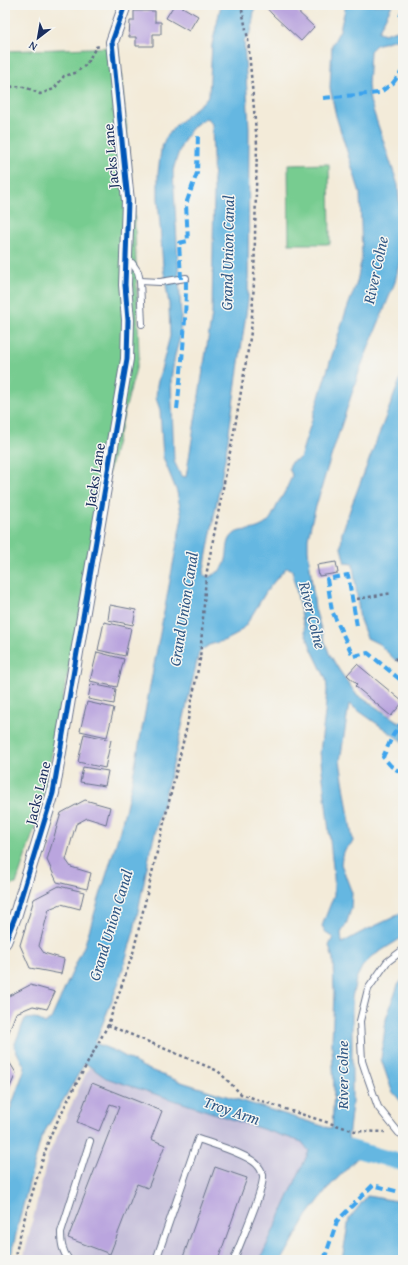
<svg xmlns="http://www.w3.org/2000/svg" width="408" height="1265" viewBox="0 0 408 1265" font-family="'Gentium Book Plus',serif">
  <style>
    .industrial { fill: #c6c0da }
    .green { fill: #77cc90; stroke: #497e77 }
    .water { fill: #65b7e1; stroke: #4073a0; fill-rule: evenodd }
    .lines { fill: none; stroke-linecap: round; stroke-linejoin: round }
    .canal { stroke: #65b7e1; stroke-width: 16 }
    .building { fill: #baa5de }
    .service-casing { stroke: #677189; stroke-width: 8 }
    .minor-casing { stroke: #677189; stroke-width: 14 }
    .path { stroke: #677189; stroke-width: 2.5; stroke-dasharray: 3 3; stroke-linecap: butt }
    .service { stroke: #fff; stroke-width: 6 }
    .minor { stroke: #fff; stroke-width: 12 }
    .quiet { stroke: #3da3ed; stroke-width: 4; stroke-dasharray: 8 4; stroke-linecap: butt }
    .cycleway-casing { stroke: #f6f6f2; stroke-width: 8 }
    .cycleway { stroke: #0057b8; stroke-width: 5 }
    .labels { text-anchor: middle; stroke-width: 3; stroke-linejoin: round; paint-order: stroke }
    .street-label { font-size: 15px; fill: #1b2f5e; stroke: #f6f6f2 }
    .water-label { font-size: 16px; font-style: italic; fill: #315885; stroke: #f6f6f2 }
  </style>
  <rect width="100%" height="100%" fill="#f6f6f2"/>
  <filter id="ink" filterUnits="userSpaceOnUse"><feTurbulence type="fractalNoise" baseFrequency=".025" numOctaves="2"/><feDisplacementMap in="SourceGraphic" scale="8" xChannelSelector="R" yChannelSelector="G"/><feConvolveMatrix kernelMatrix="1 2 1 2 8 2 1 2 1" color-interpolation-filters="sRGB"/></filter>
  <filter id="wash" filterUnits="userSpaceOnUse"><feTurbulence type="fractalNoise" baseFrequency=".012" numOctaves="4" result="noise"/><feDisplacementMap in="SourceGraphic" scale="16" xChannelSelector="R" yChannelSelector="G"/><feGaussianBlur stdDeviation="0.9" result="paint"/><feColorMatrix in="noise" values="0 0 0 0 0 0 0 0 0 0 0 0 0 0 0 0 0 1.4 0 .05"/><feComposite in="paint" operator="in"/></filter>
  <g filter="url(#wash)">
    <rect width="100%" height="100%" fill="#f3ebd9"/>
    <!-- industrial -->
    <polygon class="industrial" points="89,1067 106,1078 302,1142 309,1151 260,1260 23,1260 48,1156"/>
    <!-- green -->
    <g class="green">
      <polygon points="118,47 134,201 139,357 107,479 40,812 16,884 5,886 5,51"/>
      <polygon points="329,164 330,244 289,244 288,165"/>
    </g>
    <!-- water -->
    <g class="water">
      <path d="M221 5H232V7H237L238 5H255L251 32 244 41 249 128 248 300 226 453 203 575 210 577C216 573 223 570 225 563 229 553 225 541 234 534 240 529 248 531 254 529 272 524 272 514 280 500 285 492 289 484 292 475L289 468 291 462 300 458 344 317 357 282 362 256 360 193 336 116 330 88 332 45 340 30 346 5H392L379 30V32L385 34 403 28V37L376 45 370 51 368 85 370 101 398 185 402 241 400 260 395 282 360 369 327 469 312 520 308 538V550L315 609 324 639 329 653 339 670 356 694 403 725V742L349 704 340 761 353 842 343 852 341 864 352 893 351 909 346 925 341 933 342 943 362 932 394 917 403 911V937L373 956 362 967 356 979 352 998V1104L348 1138 363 1152 330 1186 307 1216 282 1260H260L309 1151 302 1142 106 1078 85 1063 41 1138 20 1217 10 1260H5V1124L25 1068 14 1046 25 1019 35 1018 45 1023 51 1019 85 944 119 834 131 787 182 517 177 492 163 457 160 410 156 398 157 385 170 336 169 304 163 266 158 198V173L161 150 165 139 175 126 203 102 209 95 212 45ZM207 118 212 124 214 190 212 314 186 477 181 476 174 461 171 379 175 355 180 337 181 315 173 171C178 152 186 126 207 118ZM286 568H289L292 570 305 632 312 650 326 679 327 689 325 713 320 752 334 876V895L322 926 327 934 333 937 329 946 333 959 334 993 332 1043 334 1090 332 1129 178 1081 145 1068 117 1052 95 1043 118 985 134 931 150 852 174 761 199 652 209 645 226 640 236 635 246 625 266 592 277 578Z"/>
      <polygon points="403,372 403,663 395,660 379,644 367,638 360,620 353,564 345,563 341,548 342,533 352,504"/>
      <polygon points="403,979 403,1104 392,1091 381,1059 386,1019 398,985"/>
      <polygon points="367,1196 403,1202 403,1260 342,1260 349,1219"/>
    </g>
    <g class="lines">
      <!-- canal -->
      <polyline class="canal" points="343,1146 403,1163"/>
    </g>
    <g id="blocks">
      <!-- building -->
      <g class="building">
        <polygon points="174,5 179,5 198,16 189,31 166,18"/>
        <polygon points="264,5 291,5 314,27 301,41 272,14"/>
        <polygon points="134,11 155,11 155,22 161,22 161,34 153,34 153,46 136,46 136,37 129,37 130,21 134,21"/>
        <polygon points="336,562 338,573 319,576 317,565"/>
        <polygon points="110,605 136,610 133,625 108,620"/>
        <polygon points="104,622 131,628 125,656 98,650"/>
        <polygon points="97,652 124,659 117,687 90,681"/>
        <polygon points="357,664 403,702 391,716 355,686 357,684 347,675"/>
        <polygon points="91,684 116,689 114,704 88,699"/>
        <polygon points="87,702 114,708 107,737 80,731"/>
        <polygon points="84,734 111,740 105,768 78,762"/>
        <polygon points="83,767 108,771 105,786 80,782"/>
        <polygon points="85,800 110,807 106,824 87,818 76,824 66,860 71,867 91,873 87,889 57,882 47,860 61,813"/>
        <polygon points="59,886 84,892 80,909 61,904 49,909 39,946 44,953 64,959 61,974 30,968 20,945 34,899"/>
        <polygon points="30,985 55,992 47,1009 33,1006 16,1013 5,1042 5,998"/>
        <polygon points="5,1055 16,1073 5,1099"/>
        <polygon points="92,1083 162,1111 151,1139 165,1145 148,1188 137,1184 110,1254 68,1238 119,1107 110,1104 99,1131 77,1122"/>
        <polygon points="215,1167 247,1178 218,1260 182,1260"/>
      </g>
    </g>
  </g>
  <g filter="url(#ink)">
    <use href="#blocks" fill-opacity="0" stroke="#677189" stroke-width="1"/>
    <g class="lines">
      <!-- service casing -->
      <g class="service-casing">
        <g id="service">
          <polyline points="126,263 132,263 138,272 140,281 142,324"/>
          <polyline points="140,281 160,282 186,278"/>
          <polyline points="403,950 387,962 368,989 360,1021 362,1061 366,1073 378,1107 399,1133 403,1135"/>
          <path d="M69 1260C62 1251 61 1243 61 1232L90 1141"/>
          <path d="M156 1260 198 1139C212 1144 252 1155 259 1167 261 1169 262 1173 263 1175 265 1188 239 1245 234 1260"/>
        </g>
      </g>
      <!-- minor casing -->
      <g class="minor-casing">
        <polyline id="minor" points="5,942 15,917 53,793 127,359 128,320 125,285 128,201 112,42 125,5"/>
      </g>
      <!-- path -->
      <g class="path">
        <path d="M5 90C18 82 27 88 40 94L54 89 64 76 75 73 86 65 96 47 100 46"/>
        <polyline points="357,599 392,593"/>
        <polyline points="395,660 403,650"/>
        <polyline points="108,1025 218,1071 241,1094 291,1111 355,1131 385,1132"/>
        <polyline points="14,1260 24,1220 50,1136 73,1090 108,1025 133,953 186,730 200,659 206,576 236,421 251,332 254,282 257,144 248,39 241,5"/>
      </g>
      <!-- service -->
      <use href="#service" class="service"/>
      <!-- minor -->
      <use href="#minor" class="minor"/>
      <!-- quiet -->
      <g class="quiet">
        <polyline points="400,17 403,10"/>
        <polyline points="323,98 379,93 393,83 403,70"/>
        <polyline points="181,279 179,243 188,241 186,204 197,173 198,134"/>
        <path d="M177 409C182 365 186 322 186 278"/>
        <polyline points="357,626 348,575 327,579 332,611 353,656 368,653 403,682"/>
        <polyline points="403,720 393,735 383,757 391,766 403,774"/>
        <polyline points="324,1260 337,1221 373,1185 403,1193"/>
      </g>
      <!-- cycleway casing -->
      <g class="cycleway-casing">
        <polyline id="cycleway" points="5,942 15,917 53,793 127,359 128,320 125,285 128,201 112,42 125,5"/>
      </g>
      <!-- cycleway -->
      <use href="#cycleway" class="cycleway"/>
    </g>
  </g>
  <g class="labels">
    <!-- street labels -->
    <g class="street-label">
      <text transform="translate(111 156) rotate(-95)" y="5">Jacks Lane</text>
      <text transform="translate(95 475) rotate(-81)" y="5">Jacks Lane</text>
      <text transform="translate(38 793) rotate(-76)" y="5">Jacks Lane</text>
    </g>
    <!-- water labels -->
    <g class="water-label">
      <text transform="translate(227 253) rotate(-89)" y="6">Grand Union Canal</text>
      <text transform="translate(375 270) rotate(-78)" y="6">River Colne</text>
      <text transform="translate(183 609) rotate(-81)" y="6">Grand Union Canal</text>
      <text transform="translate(313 615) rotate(76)" y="6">River Colne</text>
      <text transform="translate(110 925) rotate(-73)" y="6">Grand Union Canal</text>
      <text transform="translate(342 1075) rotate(-90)" y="6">River Colne</text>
      <text transform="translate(232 1110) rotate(19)" y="6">Troy Arm</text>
    </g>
  </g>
  <!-- margin -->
  <rect width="408" height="1265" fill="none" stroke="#f6f6f2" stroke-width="20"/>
  <!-- north arrow -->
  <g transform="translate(38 38) rotate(211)" stroke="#f6f6f2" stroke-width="3" paint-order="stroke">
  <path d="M0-3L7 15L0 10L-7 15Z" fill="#1b2f5e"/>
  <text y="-6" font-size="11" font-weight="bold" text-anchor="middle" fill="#1b2f5e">N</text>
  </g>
</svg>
